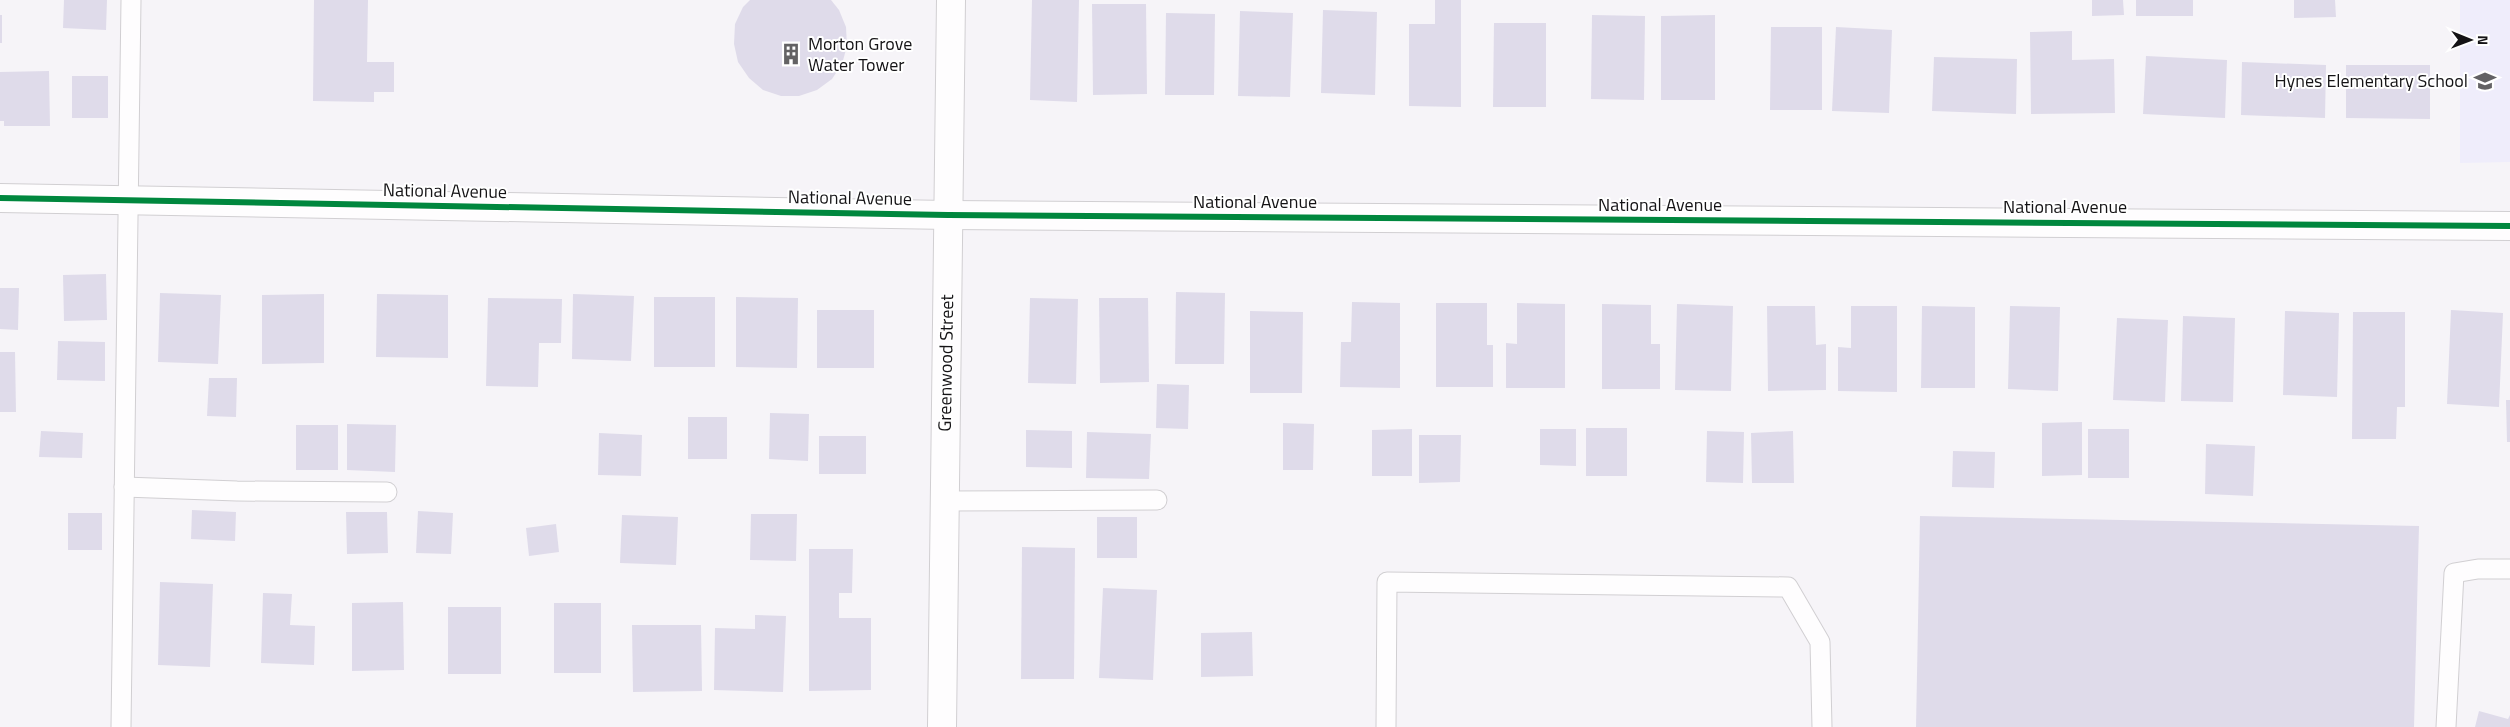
<svg xmlns="http://www.w3.org/2000/svg" width="2510" height="727" viewBox="0 0 2510 727" font-family="'Titillium Web',sans-serif">
  <style>
    .education { fill: #efedfb }
    .building { fill: #dfdbea }
    .lines { fill: none; stroke-linecap: round; stroke-linejoin: round }
    .service-casing { stroke: #d1cfd2; stroke-width: 21 }
    .minor-casing { stroke: #d1cfd2; stroke-width: 30 }
    .service { stroke: #fefdfe; stroke-width: 19 }
    .minor { stroke: #fefdfe; stroke-width: 28 }
    .cycleway-casing { stroke: #fff; stroke-width: 9 }
    .cycleway { stroke: #00873e; stroke-width: 6 }
    .labels { text-anchor: middle; stroke-width: 4; stroke-linejoin: round; paint-order: stroke }
    .poi-label { font-size: 18px; fill: #141315; stroke: #fff; text-anchor: start }
    .street-label { font-size: 18px; fill: #141315; stroke: #fff }
  </style>
  <rect width="100%" height="100%" fill="#f6f4f8"/>
  <!-- education -->
  <polygon class="education" points="2460,0 2510,0 2510,162 2460,163"/>
  <!-- building -->
  <g class="building">
    <polygon points="64,0 107,0 106,30 63,28"/>
    <polygon points="314,0 368,0 367,62 394,62 394,92 374,92 374,102 313,101"/>
    <polygon points="750,0 831,0 839,10 846,27 847,46 842,64 832,79 817,90 799,96 781,96 763,90 749,78 738,62 734,44 735,24 743,7"/>
    <polygon points="1032,0 1079,0 1077,102 1030,100"/>
    <polygon points="1435,0 1461,0 1461,107 1409,106 1409,24 1435,24"/>
    <polygon points="2092,0 2123,0 2124,15 2092,16"/>
    <rect x="2136" y="0" width="57" height="16"/>
    <polygon points="2294,0 2335,0 2336,17 2294,18"/>
    <polygon points="1092,4 1146,4 1147,94 1093,95"/>
    <polygon points="1323,10 1377,12 1375,95 1321,93"/>
    <polygon points="1240,11 1293,13 1290,97 1238,96"/>
    <polygon points="1166,13 1215,14 1214,95 1165,95"/>
    <rect x="0" y="15" width="2" height="28"/>
    <polygon points="1592,15 1645,16 1644,100 1591,99"/>
    <polygon points="1715,15 1715,100 1661,100 1661,16"/>
    <polygon points="1494,23 1546,23 1546,107 1493,107"/>
    <polygon points="1771,27 1822,27 1822,110 1770,110"/>
    <polygon points="1836,27 1892,30 1889,113 1832,111"/>
    <polygon points="2072,31 2072,60 2114,59 2115,113 2031,114 2030,32"/>
    <polygon points="2146,56 2227,60 2225,118 2143,114"/>
    <polygon points="1934,57 2017,59 2016,114 1932,111"/>
    <polygon points="2242,62 2326,65 2325,118 2241,115"/>
    <polygon points="2346,65 2430,65 2430,119 2346,118"/>
    <polygon points="49,71 50,126 4,126 4,121 0,121 0,72"/>
    <rect x="72" y="76" width="36" height="42"/>
    <polygon points="106,274 107,320 64,321 63,275"/>
    <polygon points="0,288 19,288 18,330 0,329"/>
    <polygon points="1176,292 1225,293 1224,364 1175,364"/>
    <polygon points="160,293 221,295 218,364 158,362"/>
    <polygon points="324,294 324,363 262,364 262,295"/>
    <polygon points="377,294 448,295 448,358 376,357"/>
    <polygon points="573,294 634,296 631,361 572,359"/>
    <rect x="654" y="297" width="61" height="70"/>
    <polygon points="736,297 798,298 797,368 736,367"/>
    <polygon points="488,298 562,299 561,343 539,343 538,387 486,386"/>
    <polygon points="1030,298 1078,299 1076,384 1028,383"/>
    <polygon points="1099,298 1148,298 1149,382 1100,383"/>
    <polygon points="1352,302 1400,303 1400,388 1340,387 1341,342 1351,342"/>
    <polygon points="1436,303 1487,303 1487,345 1493,345 1493,387 1436,387"/>
    <polygon points="1517,303 1565,304 1565,388 1506,388 1506,343 1517,344"/>
    <polygon points="1602,304 1651,305 1651,344 1660,344 1660,389 1602,389"/>
    <polygon points="1677,304 1733,306 1731,391 1675,390"/>
    <polygon points="1767,306 1815,306 1816,345 1826,344 1826,390 1768,391"/>
    <polygon points="1851,306 1897,306 1897,392 1838,391 1838,347 1851,348"/>
    <polygon points="1922,306 1975,307 1975,388 1921,388"/>
    <polygon points="2010,306 2060,307 2058,391 2008,389"/>
    <rect x="817" y="310" width="57" height="58"/>
    <polygon points="2451,310 2503,313 2499,407 2447,404"/>
    <polygon points="1250,311 1303,312 1302,393 1250,393"/>
    <polygon points="2285,311 2339,313 2337,397 2283,395"/>
    <polygon points="2353,312 2405,312 2405,407 2397,407 2396,439 2352,439"/>
    <polygon points="2183,316 2235,318 2233,402 2181,401"/>
    <polygon points="2117,318 2168,320 2165,402 2113,400"/>
    <polygon points="58,341 105,342 105,381 57,380"/>
    <polygon points="0,352 15,352 16,412 0,412"/>
    <polygon points="209,378 237,378 236,417 207,416"/>
    <polygon points="1157,384 1189,385 1188,429 1156,428"/>
    <polygon points="2506,400 2510,400 2510,442 2507,442"/>
    <polygon points="770,413 809,414 808,461 769,459"/>
    <rect x="688" y="417" width="39" height="42"/>
    <polygon points="2082,422 2082,475 2042,476 2042,423"/>
    <polygon points="1283,423 1314,424 1313,470 1283,470"/>
    <polygon points="347,424 396,425 395,472 347,470"/>
    <rect x="296" y="425" width="42" height="45"/>
    <rect x="1586" y="428" width="41" height="48"/>
    <polygon points="1412,429 1412,476 1372,476 1372,430"/>
    <polygon points="1540,429 1576,429 1576,466 1540,465"/>
    <rect x="2088" y="429" width="41" height="49"/>
    <polygon points="1026,430 1072,431 1072,468 1026,467"/>
    <polygon points="41,431 83,433 82,458 39,457"/>
    <polygon points="1707,431 1744,432 1743,483 1706,482"/>
    <polygon points="1793,431 1794,483 1752,483 1751,433"/>
    <polygon points="1087,432 1151,434 1149,479 1086,478"/>
    <polygon points="599,433 642,435 641,476 598,475"/>
    <polygon points="1419,435 1461,435 1460,482 1419,483"/>
    <rect x="819" y="436" width="47" height="38"/>
    <polygon points="2206,444 2255,446 2253,496 2205,494"/>
    <polygon points="1953,451 1995,452 1994,488 1952,487"/>
    <polygon points="192,510 236,512 235,541 191,539"/>
    <polygon points="418,511 453,513 451,554 416,553"/>
    <polygon points="346,512 387,512 388,553 347,554"/>
    <rect x="68" y="513" width="34" height="37"/>
    <polygon points="751,514 797,514 796,561 750,560"/>
    <polygon points="622,515 678,517 676,565 620,563"/>
    <polygon points="1920,516 2419,526 2414,727 1916,727"/>
    <rect x="1097" y="517" width="40" height="41"/>
    <polygon points="556,524 559,552 529,556 526,528"/>
    <polygon points="1022,547 1075,548 1074,679 1021,679"/>
    <polygon points="809,549 853,549 852,593 839,593 839,618 871,618 871,690 809,691"/>
    <polygon points="160,582 213,584 210,667 158,665"/>
    <polygon points="1103,588 1157,590 1153,680 1099,678"/>
    <polygon points="263,593 292,594 290,625 315,626 314,665 261,663"/>
    <polygon points="403,602 404,670 352,671 352,603"/>
    <rect x="554" y="603" width="47" height="70"/>
    <rect x="448" y="607" width="53" height="67"/>
    <polygon points="755,615 786,616 783,692 714,690 715,628 755,629"/>
    <polygon points="632,625 701,625 702,691 633,692"/>
    <polygon points="1252,632 1253,676 1201,677 1201,633"/>
    <polygon points="2479,711 2508,719 2510,715 2510,727 2475,727"/>
  </g>
  <g class="lines">
    <!-- service casing -->
    <g class="service-casing">
      <g id="service">
        <polyline points="124,487 237,491 387,492"/>
        <polyline points="945,501 1157,500"/>
        <polyline points="121,727 131,0"/>
        <polyline points="1386,727 1387,582 1788,587 1820,642 1822,727"/>
        <polyline points="2446,727 2454,573 2478,569 2510,569"/>
      </g>
    </g>
    <!-- minor casing -->
    <g class="minor-casing">
      <g id="minor">
        <polyline points="0,198 948,215 2510,226"/>
        <polyline points="942,727 951,0"/>
      </g>
    </g>
    <!-- service -->
    <use href="#service" class="service"/>
    <!-- minor -->
    <use href="#minor" class="minor"/>
    <!-- cycleway casing -->
    <g class="cycleway-casing">
      <polyline id="cycleway" points="0,198 948,215 2510,226"/>
    </g>
    <!-- cycleway -->
    <use href="#cycleway" class="cycleway"/>
  </g>
  <!-- icons -->
  <defs>
    <g id="building-bare" transform="scale(1.725)"><path d="M-4-6H4V6H1V3H-1V6H-4ZM-2.5-4.3h1.7v1.8h-1.7ZM.8-4.3h1.7v1.8H.8ZM-2.5-1h1.7V.8h-1.7ZM.8-1h1.7V.8H.8Z" fill="#636264" stroke="#fff" stroke-width="2.5" paint-order="stroke"/></g>
    <g id="school-bare" transform="scale(1.725)"><path d="M0-5L7-2L0 1L-7-2ZM-4 1L0 2.5L4 1V4Q0 6-4 4Z" fill="#636264" stroke="#fff" stroke-width="2.5" paint-order="stroke"/></g>
  </defs>
  <g fill-rule="evenodd">
    <use href="#building-bare" x="791" y="54"/>
    <use href="#school-bare" x="2485" y="81"/>
  </g>
  <g class="labels">
    <!-- poi labels -->
    <g class="poi-label">
      <text x="808" y="50">Morton Grove<tspan x="808" dy="21">Water Tower</tspan></text>
      <text x="2468" y="87" text-anchor="end">Hynes Elementary School</text>
    </g>
    <!-- street labels -->
    <g class="street-label">
      <text transform="translate(445 191) rotate(1)" y="6">National Avenue</text>
      <text transform="translate(850 198) rotate(1)" y="6">National Avenue</text>
      <text x="1255" y="208">National Avenue</text>
      <text x="1660" y="211">National Avenue</text>
      <text x="2065" y="213">National Avenue</text>
      <text transform="translate(946 363) rotate(-89)" y="6">Greenwood Street</text>
    </g>
  </g>
  <!-- north arrow -->
  <g transform="translate(2470 40) rotate(91)" stroke="#ffffff" stroke-width="4" paint-order="stroke">
  <path d="M0-4L9 19L0 12L-9 19Z" fill="#141315"/>
  <text y="-8" font-size="14" font-weight="bold" text-anchor="middle" fill="#141315">N</text>
  </g>
</svg>
